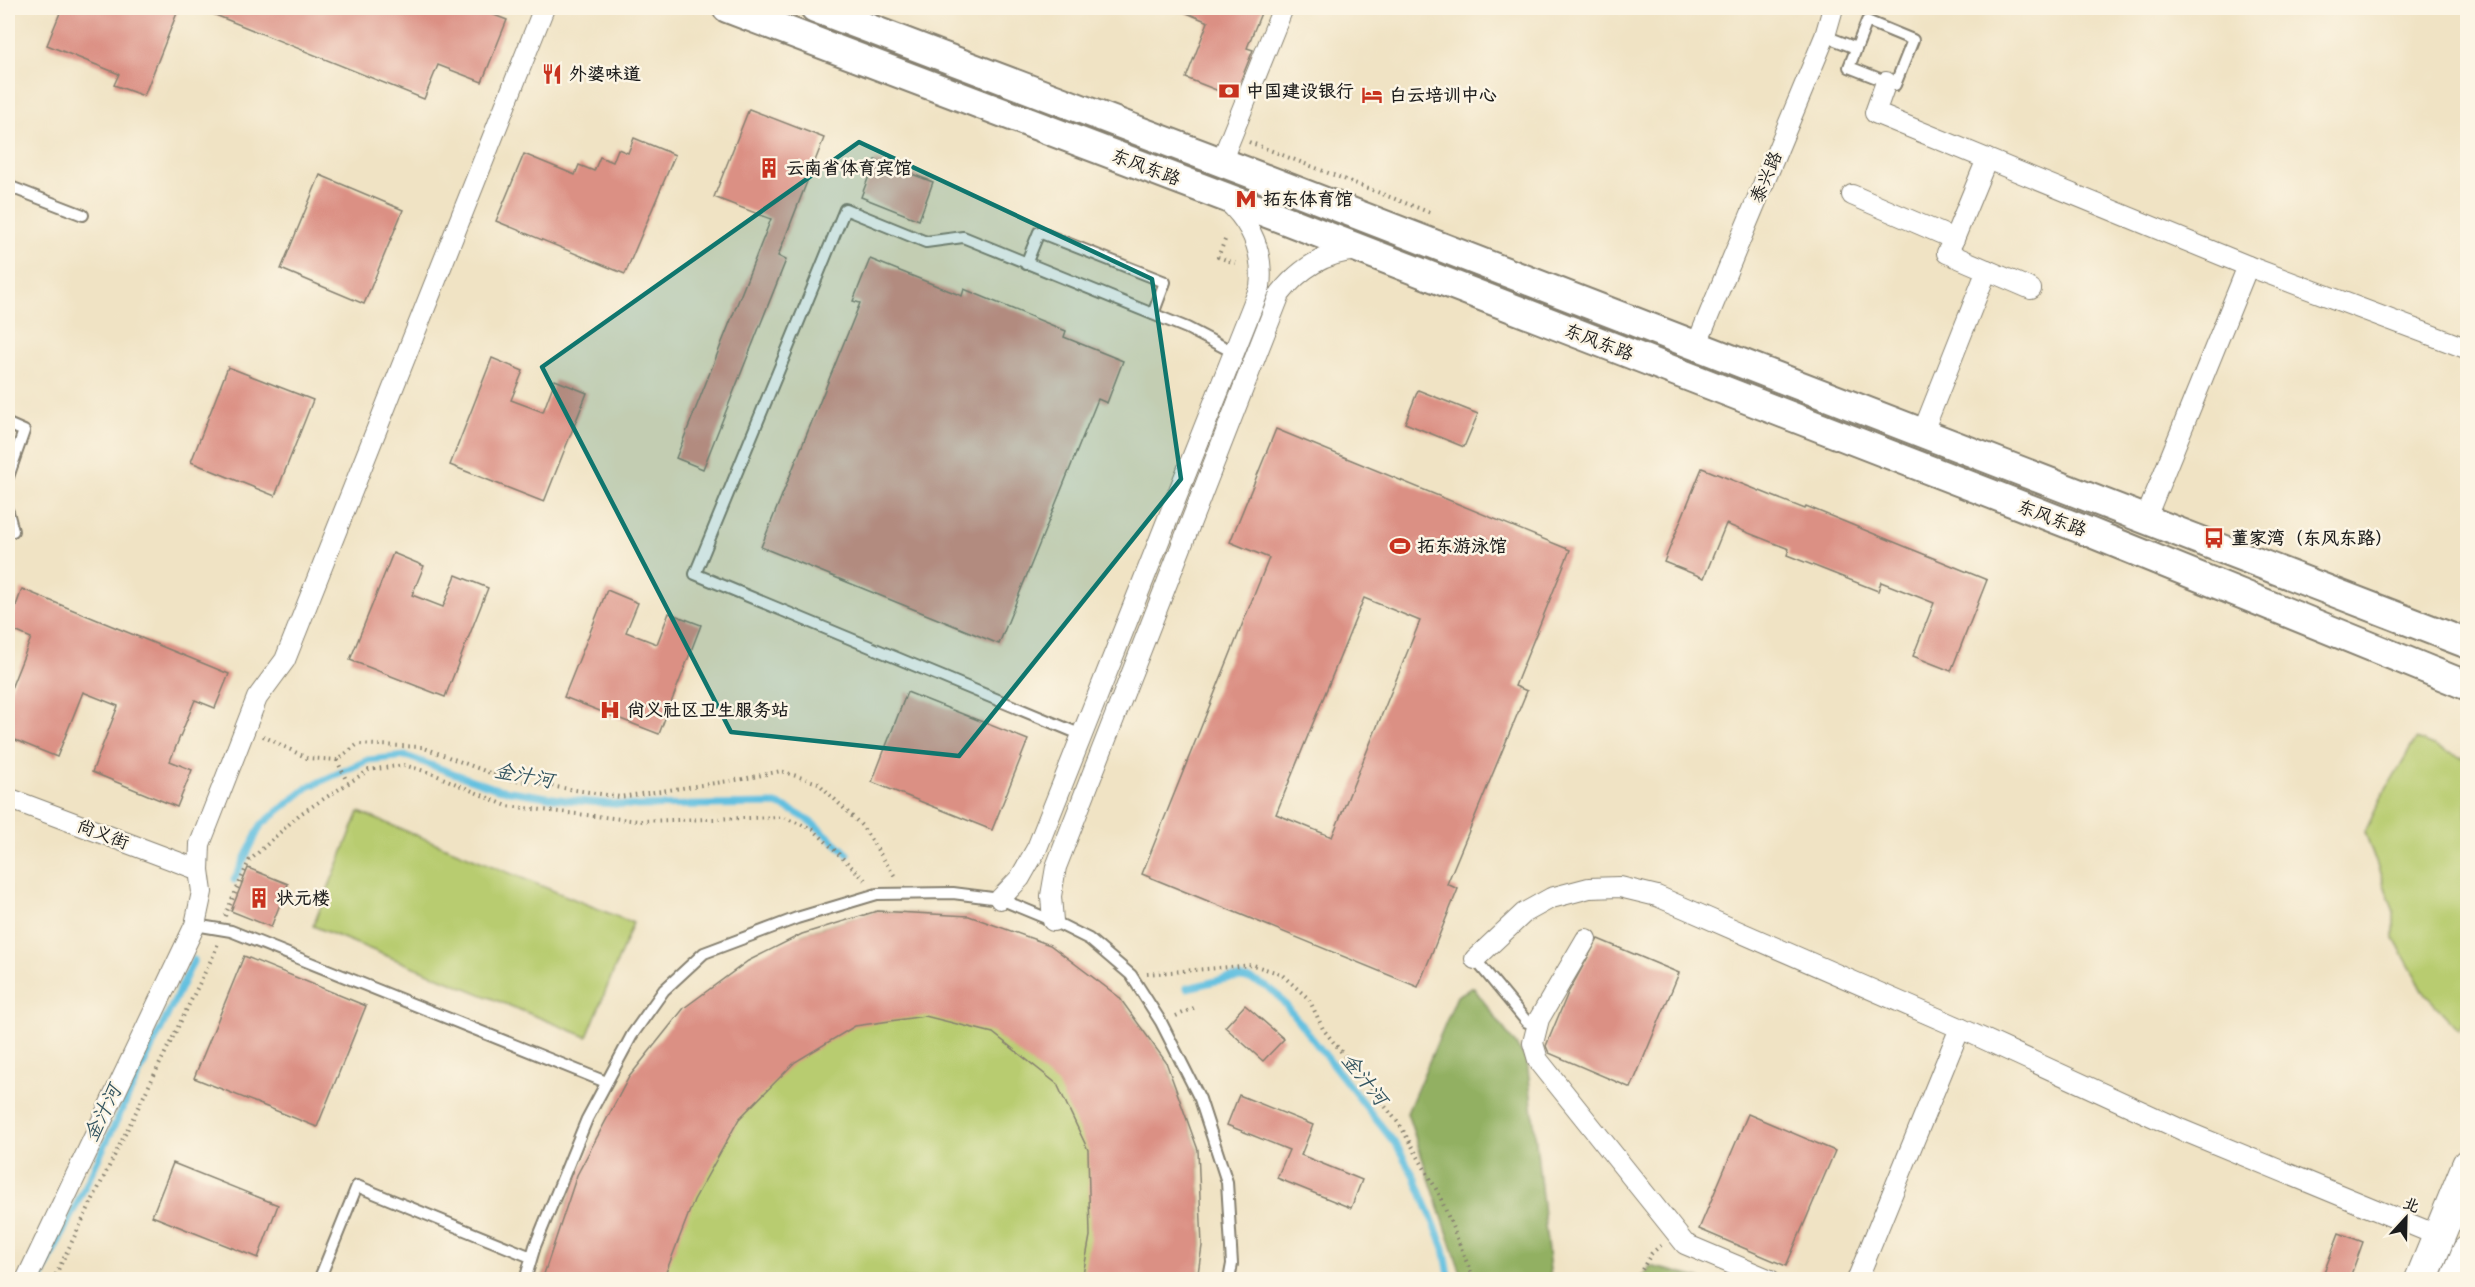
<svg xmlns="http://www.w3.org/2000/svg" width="2475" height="1287" viewBox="0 0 2475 1287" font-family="Itim,'LXGW WenKai TC',sans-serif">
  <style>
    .green { fill: #b8cc70; stroke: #6a7446; stroke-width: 1.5 }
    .forest { fill: #92b062; stroke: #57663f; stroke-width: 1.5 }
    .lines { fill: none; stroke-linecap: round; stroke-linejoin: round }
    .stream { stroke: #62c0e0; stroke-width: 7 }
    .building { fill: #db9084; fill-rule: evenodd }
    .lane-casing { stroke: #868070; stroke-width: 14 }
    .street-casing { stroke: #868070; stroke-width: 22 }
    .secondary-casing { stroke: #868070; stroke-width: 32 }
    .primary-casing { stroke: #868070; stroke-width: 34 }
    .path { stroke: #868070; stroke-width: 4; stroke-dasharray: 1.5 4.5; stroke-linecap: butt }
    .lane { stroke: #fff; stroke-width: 10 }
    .street { stroke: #fff; stroke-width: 20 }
    .secondary { stroke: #fff; stroke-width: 28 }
    .primary { stroke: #fff; stroke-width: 32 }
    .marked { fill: #0f766e; fill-opacity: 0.2; stroke: #0f766e; stroke-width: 4.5; stroke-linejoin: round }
    .labels { text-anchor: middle; stroke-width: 5; stroke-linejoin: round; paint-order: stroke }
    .poi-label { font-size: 18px; font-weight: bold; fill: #1c1c1c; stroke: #fcf5e5; text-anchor: start }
    .street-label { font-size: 18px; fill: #1c1c1c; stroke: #fcf5e5 }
    .water-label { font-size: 20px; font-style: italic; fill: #345561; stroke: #fcf5e5 }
  </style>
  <rect width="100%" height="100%" fill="#fcf5e5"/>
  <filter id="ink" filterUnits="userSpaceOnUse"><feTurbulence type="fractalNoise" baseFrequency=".0167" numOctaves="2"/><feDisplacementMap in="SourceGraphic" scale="12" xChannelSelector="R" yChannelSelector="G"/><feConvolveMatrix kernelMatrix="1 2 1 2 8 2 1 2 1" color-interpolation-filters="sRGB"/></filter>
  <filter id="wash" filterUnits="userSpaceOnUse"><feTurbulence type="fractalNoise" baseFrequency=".008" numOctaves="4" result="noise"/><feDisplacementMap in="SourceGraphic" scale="24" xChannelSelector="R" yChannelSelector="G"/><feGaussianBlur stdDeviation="1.35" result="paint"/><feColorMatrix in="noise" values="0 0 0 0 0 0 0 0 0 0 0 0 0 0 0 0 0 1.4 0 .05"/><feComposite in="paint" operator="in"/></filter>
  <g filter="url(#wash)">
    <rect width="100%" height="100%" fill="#f0e3c4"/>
    <!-- green -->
    <g class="green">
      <polygon points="2416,739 2467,760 2468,1009 2459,1030 2426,995 2394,939 2394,912 2365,832 2382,796"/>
      <polygon points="359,812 633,923 587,1037 313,926"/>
      <polygon points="877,911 969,916 1119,997 1166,1062 1198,1150 1202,1246 1197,1279 542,1280 577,1175 802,934"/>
    </g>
    <!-- forest -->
    <g class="forest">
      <polygon points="1473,987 1527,1060 1551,1279 1463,1279 1407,1113 1457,996"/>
      <polygon points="1650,1266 1700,1278 1701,1279 1641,1279"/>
    </g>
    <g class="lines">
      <!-- stream -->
      <g class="stream">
        <path d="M234 880 261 825 308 787 368 760 406 756 497 789 566 800 638 806 776 804C806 814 825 833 848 854"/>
        <path d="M1187 988C1226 980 1243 967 1277 994L1397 1146 1416 1180 1444 1248 1450 1280"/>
        <polyline points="40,1280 194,960"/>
      </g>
    </g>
    <g id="blocks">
      <!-- building -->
      <g class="building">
        <polygon points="62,8 179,8 144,96 114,85 119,74 47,45"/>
        <polygon points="198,8 476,8 507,20 482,82 438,65 424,99"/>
        <polygon points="1175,8 1263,8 1247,48 1253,50 1234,97 1186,78 1208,22"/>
        <polygon points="749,109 824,138 778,256 786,260 703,469 676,458 771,219 714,197"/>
        <polygon points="634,138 675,155 625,274 496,221 524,154 575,175 579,165 594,171 600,157 613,162 618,149 628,153"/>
        <polygon points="875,160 933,182 919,220 861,197"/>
        <polygon points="320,175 403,210 364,304 281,269"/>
        <polygon points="870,259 962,296 964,289 1066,331 1064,337 1123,361 1107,403 1098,399 999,644 761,547 860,303 853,301"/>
        <polygon points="492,358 523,371 511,400 543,412 555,380 587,393 544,502 450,465"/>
        <polygon points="228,367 313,400 275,496 191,462"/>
        <polygon points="1418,390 1478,414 1464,447 1405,423"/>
        <path d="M1276 429 1570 550 1515 686 1527 691 1447 884 1458 889 1418 987 1142 874 1269 558 1230 542ZM1364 598 1420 621 1332 837 1276 814Z"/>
        <polygon points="1702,468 1805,509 1806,506 1987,580 1951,671 1913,656 1934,603 1881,582 1878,591 1787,555 1789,549 1726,524 1704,578 1664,562"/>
        <polygon points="393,553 424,566 412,595 443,607 456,575 488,588 445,697 350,660"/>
        <polygon points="22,589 229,674 215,708 195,700 170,761 192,770 177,807 92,772 118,706 83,692 57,757 8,737 8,696 31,638 8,628"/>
        <polygon points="607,590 638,603 626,632 657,644 669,613 701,625 659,734 564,697"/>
        <polygon points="907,692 1028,740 992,830 872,782"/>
        <polygon points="248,868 288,884 271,927 231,911"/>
        <polygon points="877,911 969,916 1050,945 1119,997 1166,1062 1198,1150 1202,1246 1197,1280 1082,1280 1090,1236 1088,1150 1057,1084 993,1033 925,1016 855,1026 795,1062 739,1119 694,1200 663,1280 542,1280 577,1175 629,1077 684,1008 748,961 802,934"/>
        <polygon points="1598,939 1679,973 1631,1088 1549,1053 1546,1046 1568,993"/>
        <polygon points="244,956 366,1006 317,1127 194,1078"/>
        <polygon points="1245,1005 1284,1039 1263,1061 1225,1027"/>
        <polygon points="1239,1095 1313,1125 1301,1155 1362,1180 1351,1208 1277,1178 1289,1150 1227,1125"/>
        <polygon points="1748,1114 1835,1151 1786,1266 1699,1229"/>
        <polygon points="173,1163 278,1205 258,1258 152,1216"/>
        <polygon points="2339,1233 2363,1242 2349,1280 2321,1280"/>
      </g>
    </g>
  </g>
  <g filter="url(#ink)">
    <use href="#blocks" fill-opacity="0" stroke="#868070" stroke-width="1.5"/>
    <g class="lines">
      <!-- lane casing -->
      <g class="lane-casing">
        <g id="lane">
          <polygon points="1867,21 1913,40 1895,85 1849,67"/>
          <polyline points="1825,36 1856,48"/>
          <polyline points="8,186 83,215"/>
          <polyline points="1026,264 1039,232 1165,282 1153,314"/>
          <polyline points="8,424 24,431 8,477"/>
          <polyline points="8,512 13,531"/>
          <polyline points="1082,735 695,574 845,209 926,242 963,237 1187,328 1235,353"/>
          <polyline points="195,925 231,931 606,1082"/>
          <polyline points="1475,959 1527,1022"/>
          <polyline points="319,1280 357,1186 531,1257"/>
          <polyline points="525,1280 535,1246 587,1119 632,1035 664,990 704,953 797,918 877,894 953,893 1000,899 1053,921 1089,939 1131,975 1161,1022 1200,1099 1227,1182 1232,1264 1229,1280"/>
        </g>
      </g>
      <!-- street casing -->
      <g class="street-casing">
        <g id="street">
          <polyline points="1886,82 1875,113 2248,266 2145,520"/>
          <polyline points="1221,162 1283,8"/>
          <polyline points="1852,195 1954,239 1947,253 2031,289"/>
          <polyline points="1954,239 1987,159"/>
          <polyline points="2248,266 2468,349"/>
          <polyline points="1696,346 1825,36 1833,8"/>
          <polyline points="1922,434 1987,270"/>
          <polyline points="8,798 199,870"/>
          <path d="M1000 899 1020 878 1037 848 1260 287C1264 254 1252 224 1227 201"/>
          <path d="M1053 921 1051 896 1056 867 1280 294C1300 268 1324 253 1358 250"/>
          <polyline points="1586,939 1539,1019 1533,1043 1538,1060 1685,1244 1770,1280"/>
          <polyline points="1475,959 1524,913 1551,898 1589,888 1620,887 1657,896 1960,1028 2182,1130 2439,1236"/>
          <polyline points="26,1280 195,925 202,892 199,870 200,844 257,698 285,660 544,8"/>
          <polyline points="1857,1280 1960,1028"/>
        </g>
      </g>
      <!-- secondary casing -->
      <g class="secondary-casing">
        <g id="secondary">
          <polyline points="727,8 1288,221 2079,528 2468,686"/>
          <polyline points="815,8 1250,173 2468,644"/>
        </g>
      </g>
      <!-- primary casing -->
      <g class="primary-casing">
        <g id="primary">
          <polyline points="2421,1280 2468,1165"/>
          <polyline points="2457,1280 2468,1252"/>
        </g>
      </g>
      <!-- path -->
      <g class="path">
        <polyline points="1249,142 1431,213"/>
        <polyline points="1225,240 1218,257 1235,263"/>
        <polyline points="263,736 307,758 337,760 358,744 422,747 506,779 620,797 743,779 781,771 818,783 862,826 896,878"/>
        <polyline points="337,760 347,782"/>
        <polyline points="225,916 249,861 300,814 369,770 404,765 431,773 507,806 639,821 782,817 813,829 867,882"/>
        <polyline points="1147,974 1253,965 1281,974 1309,999 1323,1029 1400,1125 1439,1194 1474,1280"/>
        <polyline points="1176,1016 1194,1008"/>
        <polyline points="2464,1084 2468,1079"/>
        <polyline points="53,1280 214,954 218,943"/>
        <polyline points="1636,1280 1651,1254 1662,1244"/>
      </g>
      <!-- lane -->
      <use href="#lane" class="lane"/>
      <!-- street -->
      <use href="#street" class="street"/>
      <!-- secondary -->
      <use href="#secondary" class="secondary"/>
      <!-- primary -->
      <use href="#primary" class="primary"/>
    </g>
  </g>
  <!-- marked area -->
  <path class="marked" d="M859 142 1152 279 1181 479 959 756 731 732 542 367Z"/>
  <!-- icons -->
  <defs>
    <g id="restaurant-bare" transform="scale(1.62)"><path d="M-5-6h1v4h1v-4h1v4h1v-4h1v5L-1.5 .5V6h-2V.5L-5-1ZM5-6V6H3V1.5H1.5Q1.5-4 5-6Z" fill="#c8321e" stroke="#fcf5e5" stroke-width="2.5" paint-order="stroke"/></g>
    <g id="bank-bare" transform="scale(1.62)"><path d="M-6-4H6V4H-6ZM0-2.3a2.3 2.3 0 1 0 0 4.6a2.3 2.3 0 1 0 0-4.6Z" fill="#c8321e" stroke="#fcf5e5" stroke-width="2.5" paint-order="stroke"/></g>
    <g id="hotel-bare" transform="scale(1.62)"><path d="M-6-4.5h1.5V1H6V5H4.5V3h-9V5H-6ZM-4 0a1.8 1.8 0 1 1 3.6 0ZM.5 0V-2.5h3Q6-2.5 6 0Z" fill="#c8321e" stroke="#fcf5e5" stroke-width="2.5" paint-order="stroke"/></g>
    <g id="building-bare" transform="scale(1.62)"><path d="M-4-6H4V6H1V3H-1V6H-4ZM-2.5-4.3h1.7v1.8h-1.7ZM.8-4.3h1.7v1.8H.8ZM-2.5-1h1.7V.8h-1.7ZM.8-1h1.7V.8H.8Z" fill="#c8321e" stroke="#fcf5e5" stroke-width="2.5" paint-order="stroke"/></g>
    <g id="metro-bare" transform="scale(1.62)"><path d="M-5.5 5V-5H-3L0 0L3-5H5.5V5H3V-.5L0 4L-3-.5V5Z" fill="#c8321e" stroke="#fcf5e5" stroke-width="2.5" paint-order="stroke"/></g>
    <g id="bus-bare" transform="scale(1.62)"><path d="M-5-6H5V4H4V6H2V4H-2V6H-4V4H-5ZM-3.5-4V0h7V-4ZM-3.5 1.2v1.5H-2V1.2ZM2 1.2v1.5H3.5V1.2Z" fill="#c8321e" stroke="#fcf5e5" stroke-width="2.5" paint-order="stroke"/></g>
    <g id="stadium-bare" transform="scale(1.62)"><path d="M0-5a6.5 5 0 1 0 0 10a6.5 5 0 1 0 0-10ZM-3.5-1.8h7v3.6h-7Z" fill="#c8321e" stroke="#fcf5e5" stroke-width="2.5" paint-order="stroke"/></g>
    <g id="hospital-bare" transform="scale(1.62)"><path d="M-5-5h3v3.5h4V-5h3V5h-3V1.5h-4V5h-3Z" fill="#c8321e" stroke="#fcf5e5" stroke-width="2.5" paint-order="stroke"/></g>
  </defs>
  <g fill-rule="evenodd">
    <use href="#restaurant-bare" x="552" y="74"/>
    <use href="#bank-bare" x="1229" y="91"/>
    <use href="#hotel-bare" x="1372" y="95"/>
    <use href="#building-bare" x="769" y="168"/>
    <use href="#metro-bare" x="1246" y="199"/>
    <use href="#bus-bare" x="2214" y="538"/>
    <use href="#stadium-bare" x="1400" y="546"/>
    <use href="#hospital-bare" x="610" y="710"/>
    <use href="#building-bare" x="259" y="898"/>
  </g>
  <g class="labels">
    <!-- poi labels -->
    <g class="poi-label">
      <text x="569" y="80">外婆味道</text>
      <text x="1246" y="97">中国建设银行</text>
      <text x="1389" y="101">白云培训中心</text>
      <text x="786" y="174">云南省体育宾馆</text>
      <text x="1263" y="205">拓东体育馆</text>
      <text x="2231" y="544">董家湾（东风东路）</text>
      <text x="1417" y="552">拓东游泳馆</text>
      <text x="627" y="716">尚义社区卫生服务站</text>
      <text x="276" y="904">状元楼</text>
    </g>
    <!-- street labels -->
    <g class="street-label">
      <text transform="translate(1146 167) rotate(21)" y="6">东风东路</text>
      <text transform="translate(1766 177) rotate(-67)" y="6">泰兴路</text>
      <text transform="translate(1599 342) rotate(21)" y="6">东风东路</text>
      <text transform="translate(2052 518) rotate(21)" y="6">东风东路</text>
      <text transform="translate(103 834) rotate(21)" y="6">尚义街</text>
    </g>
    <!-- water labels -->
    <g class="water-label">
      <text transform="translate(524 775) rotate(11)" y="7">金汁河</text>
      <text transform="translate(1365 1079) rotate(52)" y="7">金汁河</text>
      <text transform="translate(102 1113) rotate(-64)" y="7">金汁河</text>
    </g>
  </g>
  <!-- margin -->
  <rect width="2475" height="1287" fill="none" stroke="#fcf5e5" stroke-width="30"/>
  <!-- north arrow -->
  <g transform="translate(2406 1218) rotate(22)" stroke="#fcf5e5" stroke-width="4.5" paint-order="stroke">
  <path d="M0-4.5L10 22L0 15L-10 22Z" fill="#1c1c1c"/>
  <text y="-9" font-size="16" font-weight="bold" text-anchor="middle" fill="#1c1c1c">北</text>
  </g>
</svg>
